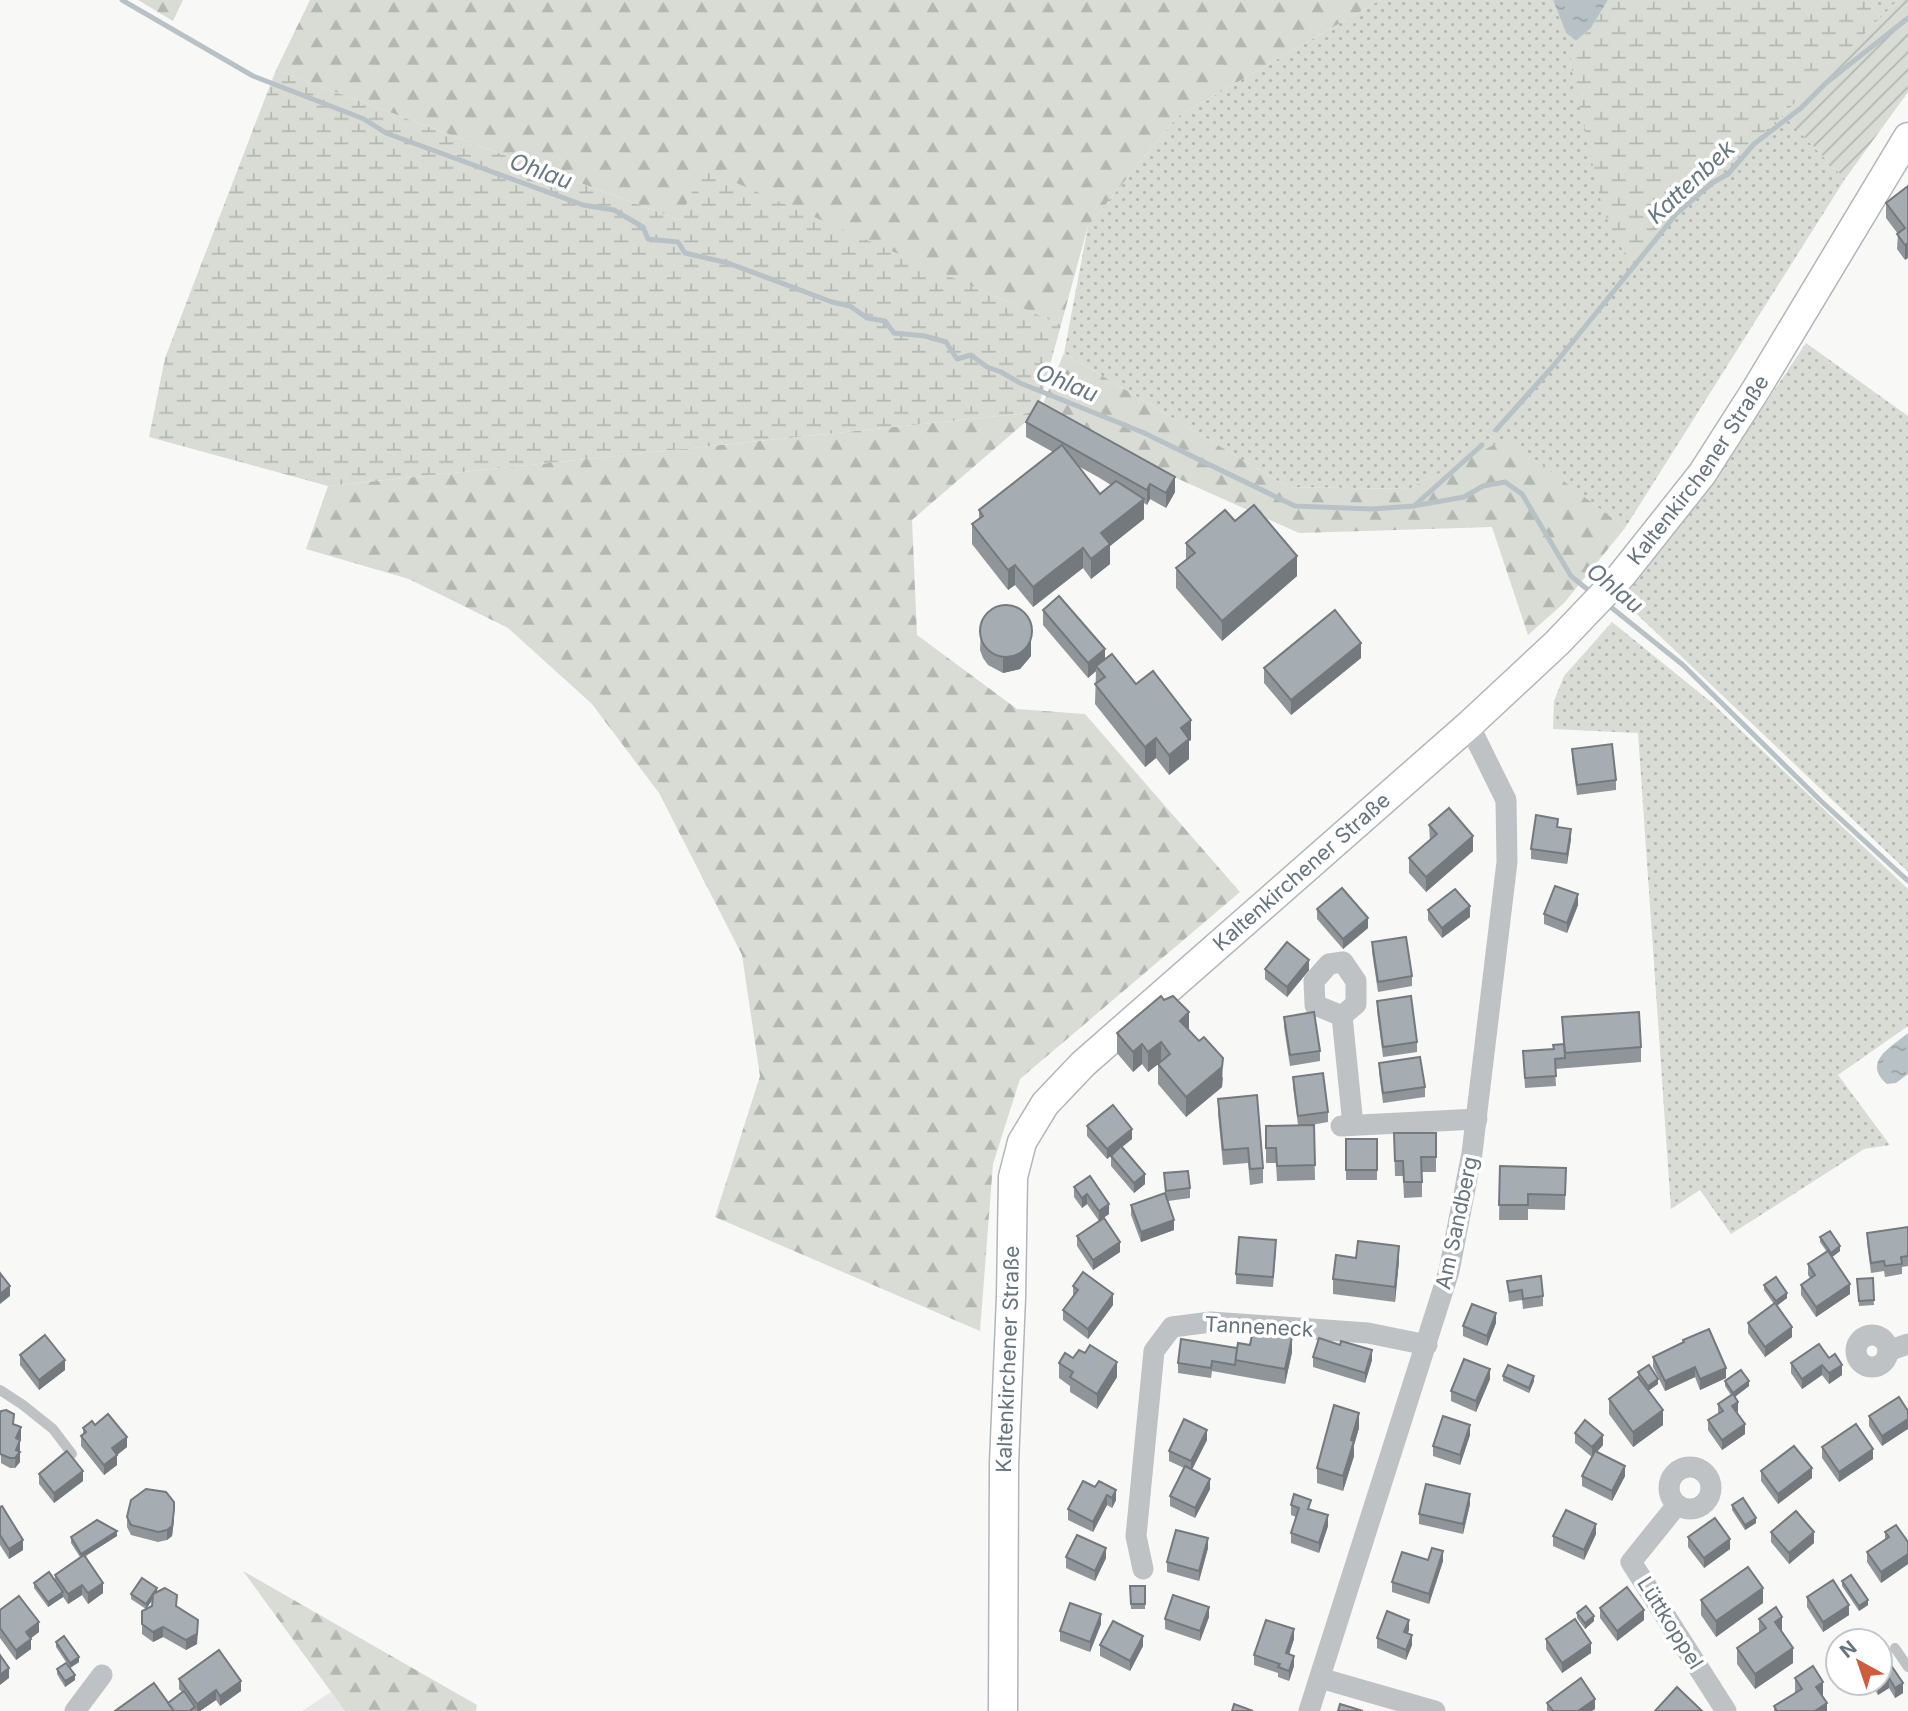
<svg xmlns="http://www.w3.org/2000/svg" width="1908" height="1711" viewBox="0 0 1908 1711" font-family="Inter,sans-serif">
  <style>
    .built { fill: #e6e7e6 }
    .grass { fill: url(#grass-dots) }
    .forest { fill: url(#forest-firs) }
    .wetland { fill: url(#wetland-marsh) }
    .garden { fill: url(#garden-furrows) }
    .water { fill: url(#water-ripples) }
    .lines { fill: none; stroke-linecap: round; stroke-linejoin: round }
    .stream { stroke: #b8c2c6; stroke-width: 5 }
    .secondary-casing { stroke: #b0b6ba; stroke-width: 31 }
    .service { stroke: #bec2c5; stroke-width: 10 }
    .minor { stroke: #bec2c5; stroke-width: 21 }
    .secondary { stroke: #fff; stroke-width: 28 }
    .wall { fill: #8f9599; fill-rule: evenodd }
    .shaded-wall { fill: #74797d }
    .building { fill: #a6adb2; stroke: #74797d; stroke-width: 2 }
    .labels { text-anchor: middle; stroke-width: 7; stroke-linejoin: round; paint-order: stroke }
    .street-label { font-size: 21px; fill: #66747d; stroke: #fff }
    .water-label { font-size: 23px; font-style: italic; fill: #67787f; stroke: #fff }
  </style>
  <defs>
    <pattern id="grass-dots" width="8" height="8" patternUnits="userSpaceOnUse" patternTransform="scale(1.75)"><rect width="8" height="8" fill="#d8dcd5"/><path d="M2 2h.1M6 6h.1" fill="none" stroke="#b3b7b2" stroke-width="1.8" stroke-linecap="round"/></pattern>
    <pattern id="forest-firs" width="22" height="20" patternUnits="userSpaceOnUse" patternTransform="scale(1.75)"><rect width="22" height="20" fill="#d8dcd5"/><path d="M5 1l3.5 6h-7zM16 11l3.5 6h-7z" fill="#b3b7b2"/></pattern>
    <pattern id="wetland-marsh" width="20" height="14" patternUnits="userSpaceOnUse" patternTransform="scale(1.75)"><rect width="20" height="14" fill="#d8dcd5"/><path d="M1 5h8M5 5V1M11 12h8M15 12V8" fill="none" stroke="#b3b7b2"/></pattern>
    <pattern id="garden-furrows" width="10" height="10" patternUnits="userSpaceOnUse" patternTransform="scale(1.75)"><rect width="10" height="10" fill="#d8dcd5"/><path d="M-1 1l2-2M0 10L10 0M9 11l2-2" fill="none" stroke="#b3b7b2"/></pattern>
    <pattern id="water-ripples" width="26" height="14" patternUnits="userSpaceOnUse" patternTransform="scale(1.75)"><rect width="26" height="14" fill="#b8c2c6"/><path d="M2 4q2-2 4 0t4 0M15 11q2-2 4 0t4 0" fill="none" stroke="#99a2a6"/></pattern>
  </defs>
  <rect width="100%" height="100%" fill="#f8f8f6"/>
  <!-- built -->
  <polygon class="built" points="331,1692 345,1711 302,1711"/>
  <!-- grass -->
  <g class="grass">
    <polygon points="1380,0 1553,0 1566,33 1576,41 1570,63 1629,263 1660,225 1783,115 1845,179 1625,528 1507,439 1409,489 1288,487 1064,353 1088,226 1177,117"/>
    <polygon points="1865,0 1898,0 1882,17"/>
    <polygon points="1806,343 1908,416 1908,872 1622,600 1704,495"/>
    <polygon points="1612,622 1711,702 1908,889 1908,1026 1838,1075 1890,1145 1864,1149 1731,1234 1700,1190 1671,1209 1638,733 1553,729 1554,701 1564,676"/>
  </g>
  <!-- forest -->
  <g class="forest">
    <polygon points="138,0 183,0 173,21"/>
    <polygon points="310,0 1380,0 1177,117 1088,226 1061,325 702,169 680,220 276,70"/>
    <polygon points="1064,353 1288,487 1409,489 1507,438 1625,528 1564,603 1528,635 1492,527 1299,533 1038,416"/>
    <polygon points="1037,412 912,520 917,635 1017,709 1085,714 1240,892 1020,1079 993,1164 980,1331 715,1217 760,1076 742,955 659,793 592,704 508,628 409,579 306,549 328,486"/>
    <polygon points="243,1571 477,1705 476,1711 345,1711"/>
  </g>
  <!-- wetland -->
  <g class="wetland">
    <polygon points="1608,0 1865,0 1882,17 1783,115 1661,225 1629,263 1603,211 1570,62 1576,41 1591,28"/>
    <polygon points="276,70 680,220 702,168 1061,325 1037,412 328,486 149,437 165,358"/>
  </g>
  <!-- garden -->
  <polygon class="garden" points="1898,0 1908,0 1908,92 1845,179 1783,115"/>
  <!-- water -->
  <g class="water">
    <polygon points="1553,0 1608,0 1591,28 1576,41 1566,33"/>
    <path d="M1908 1033V1074L1896 1083 1887 1084C1862 1062 1890 1048 1908 1033Z"/>
  </g>
  <g class="lines">
    <!-- stream -->
    <g class="stream">
      <polyline points="122,0 253,76 364,119 386,133 583,205 614,210 643,227 648,239 678,242 685,253 728,263 832,302 850,306 867,318 885,321 894,333 925,336 946,342 957,359 971,355 987,367 1001,372 1020,383 1142,432 1295,506 1372,509 1413,506 1464,497 1483,486 1505,482 1522,494 1571,576 1593,594"/>
      <polyline points="1496,430 1554,365 1677,213 1712,183 1728,174 1754,144 1801,108 1826,83 1908,18"/>
      <polyline points="1414,506 1482,445"/>
      <polyline points="1607,604 1683,665 1821,801 1908,881"/>
    </g>
    <!-- secondary casing -->
    <g class="secondary-casing">
      <g id="secondary">
        <path id="s1" d="M1003 1711 1004 1464 1011 1297 1013 1177 1022 1142 1045 1104 1083 1064 1469 725 1557 643 1621 576 1702 474 1757 388 1908 137"/>
      </g>
    </g>
    <!-- service -->
    <g class="service">
      <polyline points="0,1390 23,1405 53,1429 72,1454"/>
      <polyline points="1895,1648 1908,1667"/>
    </g>
    <!-- minor -->
    <g class="minor">
      <polyline points="1342,1016 1315,1005 1314,981 1329,964 1343,962 1356,981 1356,1004 1342,1016 1353,1125"/>
      <polyline points="1341,1126 1477,1119"/>
      <circle cx="1872" cy="1351" r="16"/>
      <polyline points="1888,1351 1908,1344"/>
      <circle cx="1690" cy="1488" r="21"/>
      <polyline points="1677,1505 1631,1562 1726,1711"/>
      <polyline points="1143,1569 1136,1536 1154,1351 1172,1327 1211,1322 1368,1333 1427,1345"/>
      <polyline points="1320,1678 1435,1711"/>
      <polyline points="75,1711 102,1675"/>
      <polyline points="1309,1711 1449,1271 1472,1153 1507,862 1506,800 1469,725"/>
    </g>
    <!-- secondary -->
    <use href="#secondary" class="secondary"/>
  </g>
  <!-- wall -->
  <g class="wall">
    <polygon points="1908,186 1905,260 1897,249 1898,234 1886,218 1886,203"/>
    <path d="M1026 422 1175 492 1166 508 1150 499 1147 505 1144 503V519L1110 546V564L1091 579 1083 568 1033 607 1015 585 1008 590 972 544V524L979 519V510L1053 452 1026 437ZM1078 466 1098 477 1111 485 1100 494Z"/>
    <polygon points="1235,521 1297,576 1222,641 1176,588 1176,568 1186,560 1186,543"/>
    <polygon points="1043,610 1136,684 1191,740 1189,741 1189,759 1169,775 1156,758 1145,767 1095,704 1096,671 1088,678 1043,625"/>
    <polygon points="981,627 1031,656 1020,669 1003,673 988,665 983,658 980,650"/>
    <polygon points="1361,658 1291,715 1264,683 1264,668"/>
    <polygon points="1572,749 1616,780 1616,790 1577,795 1572,759"/>
    <polygon points="1429,825 1473,851 1426,892 1409,873 1409,858 1430,841"/>
    <polygon points="1558,827 1571,839 1567,864 1531,859 1531,849"/>
    <polygon points="1578,905 1567,933 1544,924 1544,914"/>
    <polygon points="1317,909 1368,928 1343,949 1317,919"/>
    <polygon points="1428,910 1470,917 1442,938 1428,920"/>
    <polygon points="1372,942 1412,976 1412,986 1378,992 1372,952"/>
    <polygon points="1265,969 1309,970 1287,997 1265,979"/>
    <polygon points="1377,1001 1417,1042 1417,1052 1383,1057 1377,1011"/>
    <polygon points="1284,1017 1320,1051 1320,1061 1290,1066 1284,1027"/>
    <polygon points="1562,1017 1641,1047 1641,1062 1555,1069 1556,1086 1525,1088 1523,1051 1553,1049 1563,1044"/>
    <polygon points="1189,1030 1223,1078 1222,1087 1186,1117 1158,1084 1158,1064 1148,1072 1142,1064 1133,1072 1117,1053 1117,1033"/>
    <polygon points="1379,1063 1425,1087 1425,1097 1383,1103 1379,1073"/>
    <polygon points="1293,1077 1328,1112 1328,1122 1311,1125 1314,1125 1315,1180 1277,1181 1276,1163 1266,1163 1266,1126 1298,1125 1293,1087"/>
    <polygon points="1218,1099 1263,1168 1263,1183 1250,1185 1248,1163 1223,1165 1218,1114"/>
    <polygon points="1087,1126 1132,1139 1122,1147 1145,1184 1134,1193 1111,1166 1111,1156 1107,1159 1087,1136"/>
    <polygon points="1394,1133 1436,1133 1436,1172 1422,1172 1422,1197 1404,1198 1403,1176 1395,1176"/>
    <rect x="1346" y="1139" width="31" height="41"/>
    <polygon points="1500,1166 1566,1168 1565,1210 1528,1209 1528,1220 1499,1220"/>
    <polygon points="1164,1173 1190,1188 1190,1198 1168,1201 1174,1230 1141,1242 1131,1215 1131,1205 1165,1194"/>
    <polygon points="1090,1176 1109,1214 1099,1221 1087,1204 1082,1208 1074,1197 1074,1187"/>
    <polygon points="1908,1227 1908,1266 1902,1267 1902,1274 1885,1277 1884,1271 1871,1273 1867,1243 1867,1233"/>
    <polygon points="1077,1236 1120,1252 1093,1270 1077,1246"/>
    <polygon points="1820,1237 1840,1251 1832,1257 1850,1294 1816,1317 1801,1295 1801,1285 1810,1278 1808,1275 1808,1264 1827,1252 1820,1242"/>
    <polygon points="1276,1250 1273,1287 1236,1284 1236,1274"/>
    <polygon points="1399,1261 1395,1302 1333,1294 1333,1279"/>
    <polygon points="1873,1278 1874,1305 1859,1306 1857,1279"/>
    <polygon points="1507,1281 1543,1296 1543,1306 1523,1309 1522,1300 1509,1302"/>
    <polygon points="1764,1285 1787,1298 1777,1306 1792,1337 1765,1357 1748,1333 1748,1323 1774,1304 1764,1290"/>
    <polygon points="1073,1286 1113,1305 1088,1339 1063,1320 1063,1310 1073,1296"/>
    <polygon points="1496,1323 1487,1346 1463,1336 1463,1326"/>
    <polygon points="1683,1340 1726,1378 1700,1390 1695,1377 1665,1391 1653,1367 1653,1357 1683,1343"/>
    <polygon points="1819,1344 1842,1375 1829,1384 1822,1375 1802,1389 1791,1373 1791,1363"/>
    <polygon points="1237,1348 1292,1352 1285,1384 1212,1371 1211,1378 1178,1373 1178,1363"/>
    <polygon points="20,1355 65,1370 39,1390 20,1365"/>
    <polygon points="1313,1357 1372,1360 1365,1383 1313,1367"/>
    <polygon points="1073,1358 1117,1377 1097,1409 1070,1392 1070,1386 1059,1378 1059,1363"/>
    <polygon points="1638,1372 1658,1384 1648,1391 1663,1425 1633,1447 1609,1414 1609,1399 1638,1377"/>
    <polygon points="1503,1376 1534,1381 1529,1393 1503,1381"/>
    <polygon points="1490,1379 1476,1412 1451,1401 1451,1391"/>
    <polygon points="1725,1381 1749,1386 1735,1397 1738,1412 1737,1413 1745,1434 1722,1450 1708,1430 1708,1420 1718,1414 1718,1404 1731,1395 1725,1386"/>
    <polygon points="1899,1397 1882,1446 1869,1426 1869,1416"/>
    <polygon points="0,1414 14,1424 21,1438 20,1440 20,1462 15,1468 10,1468 1,1463"/>
    <polygon points="95,1425 127,1447 117,1455 117,1465 104,1475 81,1446 81,1436 83,1434 83,1428"/>
    <polygon points="1359,1428 1354,1445 1354,1456 1343,1491 1317,1483 1317,1468"/>
    <polygon points="1575,1433 1603,1445 1597,1452 1625,1476 1612,1501 1582,1486 1582,1476 1592,1457 1575,1443"/>
    <polygon points="1470,1435 1460,1465 1433,1456 1433,1446"/>
    <polygon points="1207,1440 1192,1470 1210,1489 1195,1518 1170,1506 1170,1496 1184,1468 1169,1461 1169,1451"/>
    <polygon points="1822,1447 1873,1459 1839,1482 1822,1458"/>
    <polygon points="1761,1471 1812,1478 1778,1504 1761,1481"/>
    <polygon points="39,1474 83,1481 54,1503 39,1484"/>
    <polygon points="1083,1481 1116,1500 1112,1508 1107,1505 1093,1532 1068,1520 1068,1509"/>
    <polygon points="1470,1504 1463,1534 1419,1524 1419,1514"/>
    <polygon points="1291,1505 1311,1510 1328,1526 1319,1553 1291,1543 1291,1533 1296,1517 1291,1515"/>
    <polygon points="1732,1505 1756,1523 1745,1530 1732,1510"/>
    <polygon points="0,1507 23,1550 9,1559 0,1545"/>
    <polygon points="127,1517 174,1520 172,1536 167,1540 158,1542 131,1535 127,1527"/>
    <polygon points="1771,1532 1814,1543 1789,1564 1771,1542"/>
    <polygon points="1885,1532 1908,1542 1908,1564 1881,1583 1867,1562 1867,1552 1885,1540"/>
    <polygon points="1596,1534 1584,1560 1553,1546 1553,1536"/>
    <polygon points="117,1536 85,1556 103,1593 88,1604 82,1595 68,1604 63,1597 48,1607 34,1588 34,1583 55,1580 55,1575 80,1557 71,1543 71,1537"/>
    <polygon points="1688,1537 1730,1549 1704,1568 1688,1547"/>
    <polygon points="1208,1548 1199,1581 1167,1572 1167,1562"/>
    <polygon points="1066,1557 1106,1558 1095,1581 1066,1568"/>
    <polygon points="1428,1560 1443,1561 1429,1604 1392,1592 1392,1582"/>
    <polygon points="1842,1581 1868,1605 1859,1611 1842,1586"/>
    <polygon points="1130,1586 1145,1586 1145,1609 1131,1609"/>
    <path d="M157 1592 177 1607 198 1630 197 1644 186 1650 163 1637 153 1642 142 1634V1611L146 1609 131 1599V1594ZM153 1599 152 1606 146 1609Z"/>
    <polygon points="1807,1597 1849,1615 1823,1632 1807,1607"/>
    <polygon points="1701,1600 1763,1603 1716,1637 1701,1615"/>
    <polygon points="1600,1608 1644,1620 1617,1641 1600,1618"/>
    <polygon points="0,1610 39,1632 31,1638 31,1649 16,1660 0,1638"/>
    <polygon points="1577,1613 1594,1621 1585,1629 1577,1618"/>
    <polygon points="1209,1617 1200,1641 1165,1629 1165,1619"/>
    <polygon points="1759,1619 1782,1632 1793,1663 1755,1689 1737,1664 1737,1648 1759,1633"/>
    <polygon points="1101,1624 1090,1652 1060,1641 1060,1631"/>
    <polygon points="1409,1630 1407,1634 1412,1645 1406,1660 1377,1648 1377,1638"/>
    <polygon points="1294,1639 1289,1654 1294,1666 1289,1681 1278,1677 1278,1673 1254,1665 1254,1655"/>
    <polygon points="1546,1639 1591,1653 1562,1673 1546,1649"/>
    <polygon points="56,1642 79,1662 70,1668 56,1647"/>
    <polygon points="1100,1645 1143,1646 1130,1671 1100,1656"/>
    <polygon points="1880,1649 1903,1693 1895,1698 1889,1688 1878,1695 1873,1687 1862,1695 1854,1683 1880,1683"/>
    <polygon points="57,1669 75,1680 65,1687 57,1674"/>
    <polygon points="1795,1678 1827,1711 1774,1711 1774,1706 1795,1693"/>
    <polygon points="179,1679 241,1691 220,1706 216,1700 200,1711 115,1711 168,1703 182,1692 179,1689"/>
    <polygon points="1547,1703 1595,1709 1592,1711 1547,1711"/>
  </g>
  <!-- shaded-wall -->
  <g class="shaded-wall">
    <polygon points="1908,243 1908,258 1905,260 1905,245"/>
    <polygon points="1175,477 1175,492 1166,508 1166,493"/>
    <polygon points="1150,484 1150,499 1147,505 1147,490"/>
    <polygon points="1144,499 1144,519 1110,546 1110,564 1091,579 1091,559 1101,533"/>
    <polygon points="1083,548 1083,568 1033,607 1033,587"/>
    <polygon points="1297,556 1297,576 1222,641 1222,621"/>
    <polygon points="1015,565 1015,585 1008,590 1008,570"/>
    <polygon points="1031,624 1031,656 1020,669 1003,673 1003,658"/>
    <polygon points="1361,643 1361,658 1291,715 1291,700"/>
    <polygon points="1105,649 1105,664 1096,666 1096,671 1088,678 1088,663"/>
    <polygon points="1191,720 1191,740 1189,741 1189,759 1169,775 1169,755 1181,728"/>
    <polygon points="1156,738 1156,758 1145,767 1145,747"/>
    <polygon points="1571,829 1571,839 1567,864 1567,854"/>
    <polygon points="1473,836 1473,851 1426,892 1426,877"/>
    <polygon points="1578,894 1578,905 1567,933 1567,923"/>
    <polygon points="1470,906 1470,917 1442,938 1442,928"/>
    <polygon points="1368,918 1368,928 1343,949 1343,939"/>
    <polygon points="1309,960 1309,970 1287,997 1287,987"/>
    <polygon points="1189,1012 1189,1032 1180,1021"/>
    <polygon points="1161,1042 1161,1062 1148,1072 1148,1052"/>
    <polygon points="1142,1044 1142,1064 1133,1072 1133,1052"/>
    <polygon points="1223,1058 1222,1087 1186,1117 1186,1097"/>
    <polygon points="1132,1129 1132,1139 1107,1159 1107,1149"/>
    <polygon points="1145,1174 1145,1184 1134,1193 1134,1183"/>
    <polygon points="1087,1194 1087,1204 1082,1208 1082,1198"/>
    <polygon points="1109,1204 1109,1214 1099,1221 1099,1211"/>
    <polygon points="1174,1220 1174,1230 1141,1242 1141,1232"/>
    <polygon points="1120,1242 1120,1252 1093,1270 1093,1260"/>
    <polygon points="1399,1246 1399,1261 1395,1302 1395,1287"/>
    <polygon points="1840,1246 1840,1251 1831,1258 1831,1253"/>
    <polygon points="1850,1284 1850,1294 1816,1317 1816,1307"/>
    <polygon points="10,1286 10,1296 0,1304 0,1294"/>
    <polygon points="1787,1293 1787,1298 1776,1306 1776,1301"/>
    <polygon points="1113,1294 1113,1305 1088,1339 1088,1329"/>
    <polygon points="1496,1313 1496,1323 1487,1346 1487,1336"/>
    <polygon points="1792,1327 1792,1337 1765,1357 1765,1347"/>
    <polygon points="1292,1337 1292,1352 1285,1384 1285,1369"/>
    <polygon points="1372,1350 1372,1360 1365,1383 1365,1373"/>
    <polygon points="65,1360 65,1370 39,1390 39,1380"/>
    <polygon points="1117,1362 1117,1377 1097,1409 1097,1394"/>
    <polygon points="1822,1365 1822,1375 1802,1389 1802,1379"/>
    <polygon points="1842,1365 1842,1375 1829,1384 1829,1373"/>
    <polygon points="1695,1367 1695,1377 1665,1391 1665,1381"/>
    <polygon points="1726,1368 1726,1378 1700,1390 1700,1379"/>
    <polygon points="1490,1369 1490,1379 1476,1412 1476,1401"/>
    <polygon points="1534,1376 1534,1381 1529,1393 1529,1388"/>
    <polygon points="1658,1379 1658,1384 1648,1391 1648,1386"/>
    <polygon points="1749,1381 1749,1386 1733,1398 1733,1393"/>
    <polygon points="1738,1402 1738,1412 1732,1416 1732,1406"/>
    <polygon points="1663,1410 1663,1425 1633,1447 1633,1432"/>
    <polygon points="1359,1413 1359,1428 1354,1445 1354,1456 1343,1491 1343,1476 1351,1440"/>
    <polygon points="1908,1419 1908,1429 1882,1446 1882,1436"/>
    <polygon points="1745,1424 1745,1434 1722,1450 1722,1440"/>
    <polygon points="1470,1425 1470,1435 1460,1465 1460,1455"/>
    <polygon points="21,1427 21,1438 16,1448 16,1438"/>
    <polygon points="1207,1430 1207,1440 1191,1471 1191,1461"/>
    <polygon points="1603,1435 1603,1445 1592,1457 1592,1447"/>
    <polygon points="127,1437 127,1447 112,1459 112,1448"/>
    <polygon points="20,1440 20,1462 15,1468 16,1450"/>
    <polygon points="1873,1449 1873,1459 1839,1482 1839,1472"/>
    <polygon points="117,1455 117,1465 104,1475 104,1465"/>
    <polygon points="1625,1466 1625,1476 1612,1501 1612,1491"/>
    <polygon points="1812,1468 1812,1478 1778,1504 1778,1494"/>
    <polygon points="83,1471 83,1481 54,1503 54,1493"/>
    <polygon points="1210,1479 1210,1489 1195,1518 1195,1508"/>
    <polygon points="1116,1490 1116,1500 1112,1508 1112,1498"/>
    <polygon points="1470,1494 1470,1504 1463,1534 1463,1524"/>
    <polygon points="1107,1495 1107,1505 1093,1532 1093,1522"/>
    <polygon points="174,1510 174,1520 172,1536 167,1540 167,1530"/>
    <polygon points="1328,1515 1328,1526 1319,1553 1319,1543"/>
    <polygon points="1756,1518 1756,1523 1745,1530 1745,1525"/>
    <polygon points="1596,1524 1596,1534 1584,1560 1584,1550"/>
    <polygon points="117,1531 117,1536 81,1559 81,1554"/>
    <polygon points="1814,1532 1814,1543 1789,1564 1789,1553"/>
    <polygon points="1208,1538 1208,1548 1199,1581 1199,1571"/>
    <polygon points="1730,1539 1730,1549 1704,1568 1704,1558"/>
    <polygon points="23,1540 23,1550 9,1559 9,1549"/>
    <polygon points="1106,1548 1106,1558 1095,1581 1095,1571"/>
    <polygon points="1443,1551 1443,1561 1429,1604 1429,1594"/>
    <polygon points="1908,1554 1908,1564 1881,1583 1881,1572"/>
    <polygon points="103,1583 103,1593 88,1604 88,1593"/>
    <polygon points="82,1585 82,1595 68,1604 68,1594"/>
    <polygon points="157,1588 157,1593 146,1609 146,1604"/>
    <polygon points="1763,1588 1763,1603 1716,1637 1716,1621"/>
    <polygon points="63,1592 63,1597 48,1607 48,1602"/>
    <polygon points="1868,1600 1868,1605 1859,1611 1859,1606"/>
    <polygon points="1849,1605 1849,1615 1823,1632 1823,1622"/>
    <polygon points="1209,1607 1209,1617 1200,1641 1200,1631"/>
    <polygon points="1644,1610 1644,1620 1617,1641 1617,1631"/>
    <polygon points="1101,1614 1101,1624 1090,1652 1090,1642"/>
    <polygon points="1594,1616 1594,1621 1585,1629 1585,1623"/>
    <polygon points="1782,1617 1782,1632 1775,1622"/>
    <polygon points="198,1620 197,1644 186,1650 186,1640"/>
    <polygon points="1409,1620 1409,1630 1404,1642 1404,1632"/>
    <polygon points="39,1622 39,1632 26,1642 26,1632"/>
    <polygon points="163,1627 163,1637 153,1642 153,1632"/>
    <polygon points="1294,1629 1294,1639 1286,1664 1286,1653"/>
    <polygon points="1412,1635 1412,1645 1406,1660 1406,1650"/>
    <polygon points="1143,1636 1143,1646 1130,1671 1130,1661"/>
    <polygon points="31,1639 31,1649 16,1660 16,1650"/>
    <polygon points="1591,1643 1591,1653 1562,1673 1562,1663"/>
    <polygon points="1793,1648 1793,1663 1755,1689 1755,1674"/>
    <polygon points="1294,1656 1294,1666 1289,1681 1289,1671"/>
    <polygon points="79,1657 79,1662 70,1668 70,1663"/>
    <polygon points="9,1668 9,1678 0,1685 0,1675"/>
    <polygon points="75,1675 75,1680 65,1687 65,1681"/>
    <polygon points="1889,1678 1889,1688 1878,1695 1878,1685"/>
    <polygon points="241,1681 241,1691 220,1706 220,1696"/>
    <polygon points="1823,1682 1823,1697 1816,1687"/>
    <polygon points="1864,1683 1873,1683 1873,1687 1862,1695 1862,1685"/>
    <polygon points="1903,1683 1903,1693 1895,1698 1895,1688"/>
    <polygon points="216,1690 216,1700 200,1711 197,1711 197,1704"/>
    <polygon points="1595,1699 1595,1709 1592,1711 1578,1711"/>
    <polygon points="1827,1703 1827,1711 1815,1711"/>
  </g>
  <!-- building -->
  <g class="building">
    <polygon points="1908,186 1908,243 1905,245 1897,234 1905,228 1886,203"/>
    <polygon points="1038,401 1175,477 1166,493 1150,484 1147,490 1026,422"/>
    <polygon points="1062,445 1100,494 1116,481 1144,499 1101,533 1110,544 1091,559 1083,548 1033,587 1015,565 1008,570 972,524 983,516 979,510"/>
    <polygon points="1254,505 1297,556 1222,621 1176,568 1195,553 1186,543 1225,510 1235,521"/>
    <polygon points="1059,596 1105,649 1088,663 1043,610"/>
    <circle cx="1006" cy="631" r="26"/>
    <polygon points="1335,610 1361,643 1291,700 1264,668"/>
    <polygon points="1112,654 1136,684 1153,671 1191,720 1181,728 1189,739 1169,755 1156,738 1145,747 1095,684 1105,677 1096,666"/>
    <polygon points="1612,744 1616,780 1577,785 1572,749"/>
    <polygon points="1449,808 1473,836 1426,877 1409,858 1437,834 1429,825"/>
    <polygon points="1536,815 1558,819 1557,827 1571,829 1567,854 1531,849"/>
    <polygon points="1555,886 1578,894 1567,923 1544,914"/>
    <polygon points="1342,888 1368,918 1343,939 1317,909"/>
    <polygon points="1455,889 1470,906 1442,928 1428,910"/>
    <polygon points="1406,937 1412,976 1378,982 1372,942"/>
    <polygon points="1287,942 1309,960 1287,987 1265,969"/>
    <polygon points="1161,996 1164,1000 1173,996 1189,1012 1180,1021 1199,1041 1204,1037 1223,1058 1222,1067 1186,1097 1158,1064 1170,1054 1161,1042 1148,1052 1142,1044 1133,1052 1117,1033"/>
    <polygon points="1411,996 1417,1042 1383,1047 1377,1001"/>
    <polygon points="1314,1012 1320,1051 1290,1055 1284,1017"/>
    <polygon points="1639,1012 1641,1047 1565,1053 1562,1017"/>
    <polygon points="1564,1044 1565,1058 1555,1059 1556,1076 1525,1078 1523,1051 1554,1049 1553,1045"/>
    <polygon points="1420,1057 1425,1087 1383,1093 1379,1063"/>
    <polygon points="1323,1073 1328,1112 1298,1116 1293,1077"/>
    <polygon points="1257,1095 1263,1168 1250,1169 1248,1148 1223,1150 1218,1099"/>
    <polygon points="1113,1105 1132,1129 1107,1149 1087,1126"/>
    <polygon points="1314,1125 1315,1165 1277,1166 1276,1148 1266,1148 1266,1126"/>
    <polygon points="1394,1133 1436,1133 1436,1157 1421,1157 1422,1182 1404,1182 1403,1161 1395,1161"/>
    <rect x="1346" y="1139" width="31" height="31"/>
    <polygon points="1121,1146 1145,1174 1134,1183 1111,1156"/>
    <polygon points="1500,1166 1566,1168 1565,1195 1528,1194 1528,1205 1499,1205"/>
    <polygon points="1188,1171 1190,1188 1166,1191 1164,1173"/>
    <polygon points="1090,1176 1109,1204 1099,1211 1087,1194 1082,1198 1074,1187"/>
    <polygon points="1165,1193 1174,1220 1141,1232 1131,1205"/>
    <polygon points="1104,1218 1120,1242 1093,1260 1077,1236"/>
    <polygon points="1908,1227 1908,1256 1901,1257 1902,1264 1885,1266 1884,1261 1871,1263 1867,1233"/>
    <polygon points="1830,1231 1840,1246 1831,1253 1820,1237"/>
    <polygon points="1239,1237 1276,1240 1273,1277 1236,1274"/>
    <polygon points="1358,1241 1399,1246 1395,1287 1333,1279 1336,1255 1356,1258"/>
    <polygon points="1828,1251 1850,1284 1816,1307 1801,1285 1815,1275 1808,1264"/>
    <polygon points="1083,1272 1113,1294 1088,1329 1063,1310 1078,1290 1073,1286"/>
    <polygon points="0,1273 10,1286 0,1294"/>
    <polygon points="1541,1276 1543,1296 1523,1299 1522,1290 1509,1292 1507,1281"/>
    <polygon points="1776,1277 1787,1293 1776,1301 1764,1285"/>
    <polygon points="1873,1278 1874,1300 1859,1301 1857,1279"/>
    <polygon points="1775,1303 1792,1327 1765,1347 1748,1323"/>
    <polygon points="1472,1304 1496,1313 1487,1336 1463,1326"/>
    <polygon points="1709,1329 1726,1368 1700,1379 1695,1367 1665,1381 1653,1357 1684,1342 1683,1340"/>
    <polygon points="1253,1330 1292,1337 1285,1369 1235,1360 1238,1343 1250,1345"/>
    <polygon points="45,1335 65,1360 39,1380 20,1355"/>
    <polygon points="1319,1338 1340,1345 1341,1341 1372,1350 1365,1373 1313,1357"/>
    <polygon points="1181,1339 1237,1348 1235,1365 1212,1361 1211,1368 1178,1363"/>
    <polygon points="1819,1344 1829,1358 1835,1354 1842,1365 1829,1373 1822,1365 1802,1379 1791,1363"/>
    <polygon points="1090,1345 1117,1362 1097,1394 1070,1377 1073,1372 1059,1363 1065,1353 1073,1358 1079,1350 1085,1353"/>
    <polygon points="1464,1359 1490,1369 1476,1401 1451,1391"/>
    <polygon points="1508,1365 1534,1376 1529,1388 1503,1376"/>
    <polygon points="1649,1365 1658,1379 1648,1386 1638,1372"/>
    <polygon points="1741,1370 1749,1381 1733,1393 1725,1381"/>
    <polygon points="1638,1377 1663,1410 1633,1432 1609,1399"/>
    <polygon points="1733,1394 1738,1402 1732,1406 1745,1424 1722,1440 1708,1420 1723,1411 1718,1404"/>
    <polygon points="1899,1397 1908,1411 1908,1419 1882,1436 1869,1416"/>
    <polygon points="1334,1405 1359,1413 1351,1440 1354,1441 1343,1476 1317,1468"/>
    <polygon points="6,1410 14,1414 13,1424 21,1427 16,1438 20,1440 16,1450 20,1452 15,1458 10,1458 0,1454 0,1414 1,1411"/>
    <polygon points="108,1414 127,1437 112,1448 117,1455 104,1465 81,1436 86,1432 83,1428 92,1421 95,1425"/>
    <polygon points="1443,1416 1470,1425 1460,1455 1433,1446"/>
    <polygon points="1184,1419 1207,1430 1191,1461 1169,1451"/>
    <polygon points="1585,1420 1603,1435 1592,1447 1575,1433"/>
    <polygon points="1856,1424 1873,1449 1839,1472 1822,1447"/>
    <polygon points="1794,1446 1812,1468 1778,1494 1761,1471"/>
    <polygon points="67,1451 83,1471 54,1493 39,1474"/>
    <polygon points="1595,1451 1625,1466 1612,1491 1582,1476"/>
    <polygon points="1185,1466 1210,1479 1195,1508 1170,1496"/>
    <polygon points="1083,1481 1095,1487 1099,1481 1116,1490 1112,1498 1107,1495 1093,1522 1068,1509"/>
    <polygon points="1426,1484 1470,1494 1463,1524 1419,1514"/>
    <polygon points="146,1489 166,1492 174,1502 174,1510 172,1526 167,1530 158,1532 131,1525 127,1517 131,1500"/>
    <polygon points="1294,1494 1311,1500 1308,1509 1328,1515 1319,1543 1291,1533 1299,1508 1291,1505"/>
    <polygon points="1743,1498 1756,1518 1745,1525 1732,1505"/>
    <polygon points="2,1506 23,1540 9,1549 0,1535 0,1507"/>
    <polygon points="1566,1510 1596,1524 1584,1550 1553,1536"/>
    <polygon points="1796,1511 1814,1532 1789,1553 1771,1532"/>
    <polygon points="1715,1518 1730,1539 1704,1558 1688,1537"/>
    <polygon points="97,1520 117,1531 81,1554 71,1537"/>
    <polygon points="1896,1525 1908,1542 1908,1554 1881,1572 1867,1552 1889,1537 1885,1532"/>
    <polygon points="1176,1530 1208,1538 1199,1571 1167,1562"/>
    <polygon points="1077,1535 1106,1548 1095,1571 1066,1557"/>
    <polygon points="1432,1548 1443,1551 1429,1594 1392,1582 1402,1552 1428,1560"/>
    <polygon points="84,1555 103,1583 88,1593 82,1585 68,1594 55,1575"/>
    <polygon points="1748,1567 1763,1588 1716,1621 1701,1600"/>
    <polygon points="49,1572 63,1592 48,1602 34,1583"/>
    <polygon points="1851,1575 1868,1600 1859,1606 1842,1581"/>
    <polygon points="142,1578 157,1588 146,1604 131,1594"/>
    <polygon points="1833,1580 1849,1605 1823,1622 1807,1597"/>
    <polygon points="1130,1586 1145,1586 1145,1604 1131,1604"/>
    <polygon points="1627,1587 1644,1610 1617,1631 1600,1608"/>
    <polygon points="165,1588 177,1595 176,1606 198,1620 197,1634 186,1640 163,1627 153,1632 142,1624 142,1611 152,1606 153,1594"/>
    <polygon points="1173,1595 1209,1607 1200,1631 1165,1619"/>
    <polygon points="19,1596 39,1622 26,1632 31,1639 16,1650 0,1628 0,1610"/>
    <polygon points="1070,1603 1101,1614 1090,1642 1060,1631"/>
    <polygon points="1586,1606 1594,1616 1585,1623 1577,1613"/>
    <polygon points="1776,1607 1782,1617 1775,1622 1793,1648 1755,1674 1737,1648 1766,1628 1759,1619"/>
    <polygon points="1387,1611 1409,1620 1404,1632 1412,1635 1406,1650 1377,1638"/>
    <polygon points="1575,1619 1591,1643 1562,1663 1546,1639"/>
    <polygon points="1266,1620 1294,1629 1286,1653 1294,1656 1289,1671 1278,1667 1280,1664 1254,1655"/>
    <polygon points="1113,1621 1143,1636 1130,1661 1100,1645"/>
    <polygon points="64,1636 79,1657 70,1663 56,1642"/>
    <polygon points="1880,1649 1903,1683 1895,1688 1889,1678 1878,1685 1876,1683 1880,1683"/>
    <polygon points="219,1650 241,1681 220,1696 216,1690 197,1704 179,1679"/>
    <polygon points="0,1655 9,1668 0,1675"/>
    <polygon points="66,1663 75,1675 65,1681 57,1669"/>
    <polygon points="1813,1666 1823,1682 1816,1687 1827,1703 1815,1711 1777,1711 1774,1706 1802,1689 1795,1678"/>
    <polygon points="1581,1678 1595,1699 1578,1711 1553,1711 1547,1703"/>
    <polygon points="154,1683 174,1711 115,1711"/>
    <polygon points="1677,1687 1702,1711 1655,1711"/>
    <polygon points="184,1691 195,1707 189,1711 174,1711 168,1703"/>
    <polygon points="1234,1704 1253,1711 1232,1711"/>
    <polygon points="1340,1704 1363,1711 1338,1711"/>
  </g>
  <g class="labels">
    <!-- street labels -->
    <g class="street-label">
      <text dy="7" stroke="none"><textPath href="#s1" startOffset="1528">Kaltenkirchener Straße</textPath></text>
      <text dy="7" stroke="none"><textPath href="#s1" startOffset="961">Kaltenkirchener Straße</textPath></text>
      <text transform="translate(1457 1223) rotate(-78)" y="7">Am Sandberg</text>
      <text transform="translate(1259 1327) rotate(3)" y="7">Tanneneck</text>
      <text dy="7" stroke="none"><textPath href="#s1" startOffset="352">Kaltenkirchener Straße</textPath></text>
      <text transform="translate(1670 1623) rotate(58)" y="7">Lüttkoppel</text>
    </g>
    <!-- water labels -->
    <g class="water-label">
      <text transform="translate(541 171) rotate(20)" y="8">Ohlau</text>
      <text transform="translate(1691 182) rotate(-43)" y="8">Kattenbek</text>
      <text transform="translate(1067 383) rotate(22)" y="8">Ohlau</text>
      <text transform="translate(1615 588) rotate(39)" y="8">Ohlau</text>
    </g>
  </g>
  <!-- north arrow -->
  <g transform="translate(1859 1662) rotate(320)"><circle r="33" fill="#ffffff" stroke="#c2c7cb" stroke-width="2"/>
  <path d="M0-5L12 26L0 18L-12 26Z" fill="#ce5d3f"/>
  <text y="-10" font-size="19" font-weight="bold" text-anchor="middle" fill="#66747d">N</text>
  </g>
</svg>
